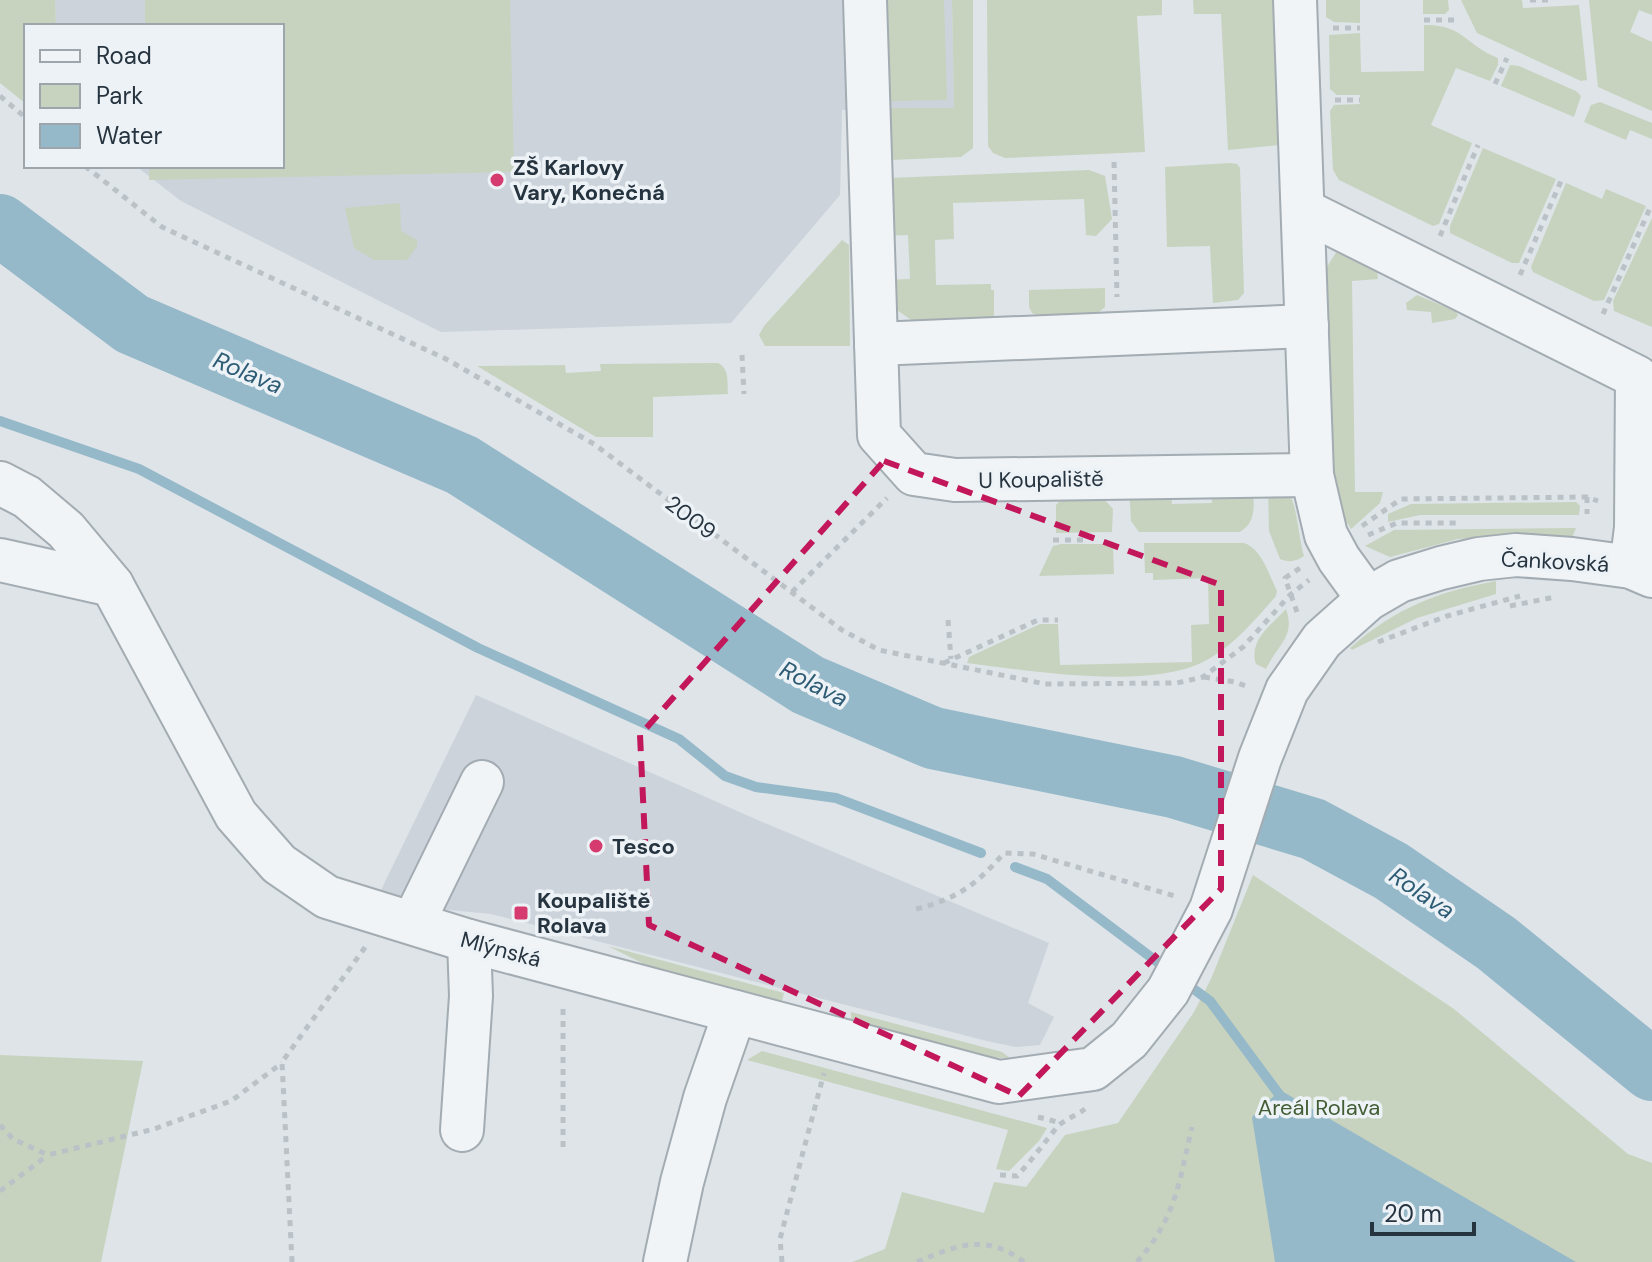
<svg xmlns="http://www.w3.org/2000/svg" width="1652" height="1262" viewBox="0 0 1652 1262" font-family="'DM Sans',sans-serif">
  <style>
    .built { fill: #ccd3da }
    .green { fill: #c7d3be }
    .water { fill: #96b9ca }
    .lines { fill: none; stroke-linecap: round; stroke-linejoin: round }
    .stream { stroke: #96b9ca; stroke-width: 10 }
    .river { stroke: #96b9ca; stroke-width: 62 }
    .minor-casing { stroke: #a3acb2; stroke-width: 46 }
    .path { stroke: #bbc2c7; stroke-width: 5; stroke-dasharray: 6 6; stroke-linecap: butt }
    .minor { stroke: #f0f4f6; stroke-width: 42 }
    .marked { fill: none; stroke: #c2185b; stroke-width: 6; stroke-dasharray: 16 10; stroke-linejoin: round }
    .poi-dot { fill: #d53b6f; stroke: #edf2f6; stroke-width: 3 }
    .labels { text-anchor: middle; stroke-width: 7; stroke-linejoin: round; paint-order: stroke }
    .poi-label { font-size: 22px; font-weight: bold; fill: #263440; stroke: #edf2f6; text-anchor: start }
    .street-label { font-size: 22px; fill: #263440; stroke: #edf2f6 }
    .park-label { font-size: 22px; fill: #425c33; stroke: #edf2f6 }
    .water-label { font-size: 24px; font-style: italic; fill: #2e5c75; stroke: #edf2f6 }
  </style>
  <rect width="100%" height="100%" fill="#dee4e8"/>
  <!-- built -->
  <g class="built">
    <polygon points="55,0 952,0 954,108 842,110 840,195 731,323 441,332 181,201 136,166 282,166 282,26 56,26"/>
    <polygon points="476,695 753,818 1049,943 1028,1003 1054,1017 1040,1045 1016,1047 987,1041 491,914 439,909 381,890"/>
  </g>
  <!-- green -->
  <g class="green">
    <polygon points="0,0 55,0 56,26 26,26 26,104 0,83"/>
    <polygon points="145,0 510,0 514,172 149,180 149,166 282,166 282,26 145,26"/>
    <polygon points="887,0 944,0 947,100 890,101"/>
    <polygon points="952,0 973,0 973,148 961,157 890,160 878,108 954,108"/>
    <polygon points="987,0 1162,0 1162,15 1137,16 1145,152 1005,158 993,153 988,146"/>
    <polygon points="1193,0 1274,0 1279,145 1228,150 1221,14 1194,14"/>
    <polygon points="1326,0 1360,0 1360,23 1334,22 1326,17"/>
    <polygon points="1423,0 1448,0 1449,10 1445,14 1423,14"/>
    <polygon points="1461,0 1522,0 1523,8 1579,5 1587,80 1581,81 1477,33"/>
    <polygon points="1589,0 1652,0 1652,15 1639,10 1630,32 1652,42 1652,111 1598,87"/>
    <path d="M1424 25C1463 24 1465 45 1498 58V65L1490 81 1456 68 1431 125 1472 143 1439 224 1433 226 1339 180 1333 170 1330 111 1334 105 1360 104V95H1337L1330 89 1329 35 1360 33 1361 72 1424 71Z"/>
    <polygon points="1510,65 1519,66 1576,91 1581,96 1574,117 1501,86"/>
    <polygon points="1600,102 1652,123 1652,139 1630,130 1626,140 1584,122 1591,105"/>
    <polygon points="1483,148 1556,179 1519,263 1512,263 1450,233 1450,226"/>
    <polygon points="1230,163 1237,164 1240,168 1244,293 1238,300 1213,303 1210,246 1167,247 1165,167"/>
    <polygon points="1089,170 1105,176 1112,219 1096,236 1086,235 1084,199 953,203 954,239 935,240 936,285 991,284 991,290 994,290 994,319 917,324 894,308 880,280 910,279 908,235 879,236 890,178"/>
    <polygon points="1566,183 1602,199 1606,189 1646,206 1604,300 1594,301 1533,272 1531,267"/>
    <polygon points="400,203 401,231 417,240 417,246 407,260 374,260 354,248 345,208"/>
    <polygon points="1652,218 1652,327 1614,311 1613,301"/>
    <polygon points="842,240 849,245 850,346 765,346 759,335 764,326"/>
    <polygon points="1337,251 1352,251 1377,269 1378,279 1352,281 1355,492 1383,492 1380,503 1351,529 1337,506 1332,490 1322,275"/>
    <polygon points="1105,288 1105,307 1093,317 1045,319 1032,313 1029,307 1029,290"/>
    <polygon points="1417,295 1455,311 1458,315 1455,319 1432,323 1431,312 1407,310 1406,303"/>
    <path d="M718 363C730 369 727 383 728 394L653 397V437H596L477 366 565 365 566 373 601 371 600 364Z"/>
    <path d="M1210 483 1253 484C1253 503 1258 521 1240 532H1139L1131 521 1129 485 1170 484 1172 504 1212 503Z"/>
    <path d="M1268 486C1275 489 1286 492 1291 498 1296 504 1300 544 1304 556 1297 561 1289 563 1280 559L1269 531Z"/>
    <polygon points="1064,497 1102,497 1113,509 1112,532 1056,533 1056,505"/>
    <polygon points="1576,502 1580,506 1579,515 1420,515 1388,522 1388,514 1411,504"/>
    <polygon points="1576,528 1571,540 1526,534 1458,539 1390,557 1365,546 1394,530"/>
    <path d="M1144 543H1244C1262 549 1269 575 1277 591L1276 596C1254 621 1233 647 1203 662 1146 690 1030 671 967 663L969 657 1040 624H1058L1060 665 1192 662 1191 625 1209 624 1208 578 1153 580V573H1145Z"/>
    <polygon points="1061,544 1113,544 1114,574 1039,576 1053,546"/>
    <path d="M1496 581V594L1417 618 1352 650 1350 648C1396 608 1436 592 1496 581Z"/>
    <path d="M1286 609C1296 637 1277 645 1266 669L1256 664C1248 641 1271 625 1286 609Z"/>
    <polygon points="1253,875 1454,1009 1628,1154 1652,1163 1652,1262 852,1262 885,1249 902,1192 984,1213 994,1182 1026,1187 1065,1135 1118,1123 1194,1012 1211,979"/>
    <polygon points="608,946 784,993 780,1009 676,980"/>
    <polygon points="851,1012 1002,1052 1010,1058 976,1057 851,1021"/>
    <polygon points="762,1051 1047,1128 1039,1141 1009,1171 996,1169 1008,1130 747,1060"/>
    <polygon points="0,1055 143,1061 101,1262 0,1262"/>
  </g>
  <!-- water -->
  <polygon class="water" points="1280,1090 1576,1262 1275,1262 1252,1117"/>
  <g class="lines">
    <!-- stream -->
    <g class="stream">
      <polyline points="0,421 139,469 478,648 679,739 725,776 756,787 836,798 981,853"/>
      <polyline points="1015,867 1047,879 1168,970"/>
      <polyline points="1184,982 1210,1001 1284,1101"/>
    </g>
    <!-- river -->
    <polyline class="river" points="0,225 132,324 462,465 808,685 933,738 1174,787 1313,829 1391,871 1496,943 1652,1070"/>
    <!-- minor casing -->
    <g class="minor-casing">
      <g id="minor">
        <polyline points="865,0 879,435 914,474 955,480 1312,475"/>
        <polyline points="1295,0 1312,475 1326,535 1339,559 1368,599"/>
        <polyline points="1303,210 1637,377 1636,528 1631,567"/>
        <polyline points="876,344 1307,326"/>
        <polyline points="0,483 27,497 66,530 112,585 236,815 279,864 327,897 469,941 999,1082 1093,1069 1129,1040 1168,991 1211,909 1260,758 1287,690 1322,640 1368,599 1399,581 1441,568 1479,559 1516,555 1572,559 1631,567 1652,576"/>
        <polyline points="0,560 112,585"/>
        <polyline points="413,923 482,782"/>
        <polyline points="462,1130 471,996 469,941"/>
        <polyline points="665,1262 682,1182 705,1098 735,1012"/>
      </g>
    </g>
    <!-- path -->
    <g class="path">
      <polyline points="1530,0 1549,0"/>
      <polyline points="1424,20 1460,20"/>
      <polyline points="1333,28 1360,28"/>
      <polyline points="1495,84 1507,58"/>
      <polyline points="0,96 26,118"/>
      <polyline points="1335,100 1360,100"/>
      <polyline points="1114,162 1117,297"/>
      <polyline points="85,166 162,227 446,359 594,444 842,630 879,650 1045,684 1177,683 1203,677 1243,647 1290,595 1309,580"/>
      <polyline points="1440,236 1478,145"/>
      <polyline points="1520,275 1561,181"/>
      <polyline points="1603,314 1650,208"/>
      <polyline points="742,355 744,394"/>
      <polyline points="1587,497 1587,514"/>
      <polyline points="1362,526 1401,499 1587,497 1598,501"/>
      <polyline points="1368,535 1397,523 1456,523"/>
      <polyline points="1053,540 1084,540"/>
      <polyline points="792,592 887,498"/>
      <polyline points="1510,606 1555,597"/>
      <polyline points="1297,612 1285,578 1303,566"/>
      <polyline points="948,620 951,659"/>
      <polyline points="1378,642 1447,616 1520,596"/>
      <polyline points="944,663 1038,620 1058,620"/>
      <polyline points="1204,677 1235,682 1249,687"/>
      <path d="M916 909C957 899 976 885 1004 853L1033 854 1178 897"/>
      <polyline points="1038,1117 1061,1123"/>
      <polyline points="0,1125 13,1139 48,1155 154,1129 231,1101 282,1063"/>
      <polyline points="563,1147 563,1005"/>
      <path d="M1000 1175 1017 1176C1032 1160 1044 1143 1058 1126 1064 1120 1077 1115 1085 1109"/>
      <polyline points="0,1191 48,1155"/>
      <polyline points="292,1262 282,1062 366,946"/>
      <polyline points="782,1262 780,1239 824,1073"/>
      <path d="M917 1262C957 1245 986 1233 1024 1262"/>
      <path d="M1137 1262C1176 1218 1179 1182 1192 1127"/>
    </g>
    <!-- minor -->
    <use href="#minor" class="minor"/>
  </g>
  <!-- marked area -->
  <path class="marked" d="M884 461 1221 585V889L1019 1096 649 925 640 735Z"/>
  <!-- markers -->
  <g class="poi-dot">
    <circle cx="497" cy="180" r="8"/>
    <circle cx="596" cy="846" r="8"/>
    <rect x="513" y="905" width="16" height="16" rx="4"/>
  </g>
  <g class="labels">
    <!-- poi labels -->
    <g class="poi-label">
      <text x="513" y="175">ZŠ Karlovy<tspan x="513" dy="25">Vary, Konečná</tspan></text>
      <text x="612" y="854">Tesco</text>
      <text x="537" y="908">Koupaliště<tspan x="537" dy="25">Rolava</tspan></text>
    </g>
    <!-- street labels -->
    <g class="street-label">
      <text transform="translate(1041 479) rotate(-1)" y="8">U Koupaliště</text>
      <text transform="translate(691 517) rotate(37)" y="8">2009</text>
      <text transform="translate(1555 561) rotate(3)" y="8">Čankovská</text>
      <text transform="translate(501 949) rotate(15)" y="8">Mlýnská</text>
    </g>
    <!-- park labels -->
    <g class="park-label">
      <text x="1319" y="1115">Areál Rolava</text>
    </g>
    <!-- water labels -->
    <g class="water-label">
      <text transform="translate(248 373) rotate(23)" y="8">Rolava</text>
      <text transform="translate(814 684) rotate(27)" y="8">Rolava</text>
      <text transform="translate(1422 893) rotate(34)" y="8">Rolava</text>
    </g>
  </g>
  <!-- legend -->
  <rect x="24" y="24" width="260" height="144" fill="#edf2f6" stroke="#9da6ad" stroke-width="2"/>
  <rect x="40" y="50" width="40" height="12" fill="#f0f4f6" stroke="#9da6ad" stroke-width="2"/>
  <text x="96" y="64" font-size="24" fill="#263440">Road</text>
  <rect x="40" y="84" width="40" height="24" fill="#c7d3be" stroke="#9da6ad" stroke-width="2"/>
  <text x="96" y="104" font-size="24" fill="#263440">Park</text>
  <rect x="40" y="124" width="40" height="24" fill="#96b9ca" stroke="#9da6ad" stroke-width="2"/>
  <text x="96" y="144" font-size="24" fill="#263440">Water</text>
  <!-- scale -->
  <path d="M1372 1222v12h102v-12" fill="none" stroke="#263440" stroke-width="4"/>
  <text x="1384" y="1222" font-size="24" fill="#263440" stroke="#edf2f6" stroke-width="6" paint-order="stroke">20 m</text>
</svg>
